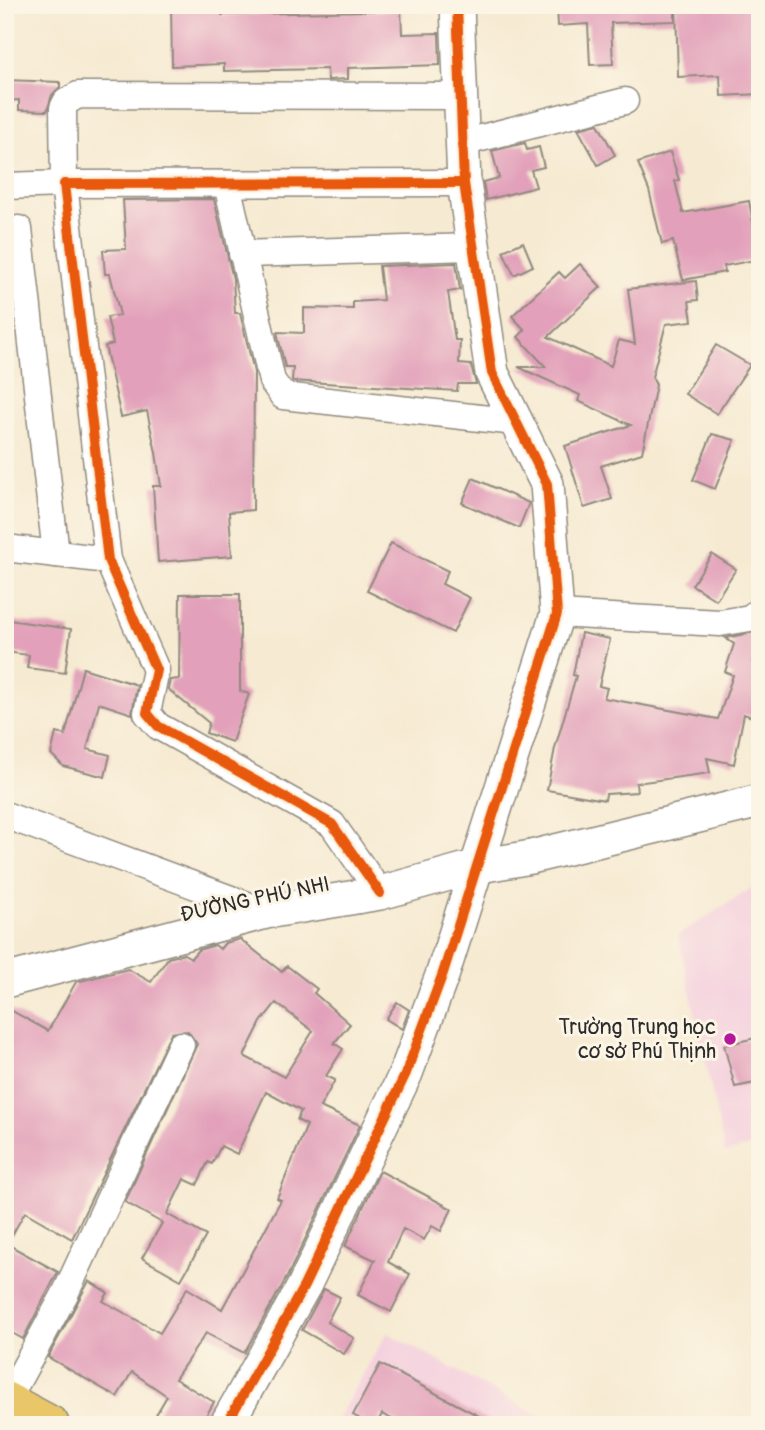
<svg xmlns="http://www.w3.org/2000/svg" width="765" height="1430" viewBox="0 0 765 1430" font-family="Pangolin,sans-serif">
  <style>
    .built { fill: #f4cfde }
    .building { fill: #e2a0ba; fill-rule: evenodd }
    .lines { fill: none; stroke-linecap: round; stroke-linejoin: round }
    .minor-casing { stroke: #908a7e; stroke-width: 29 }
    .tertiary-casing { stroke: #908a7e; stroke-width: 36 }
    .trunk-casing { stroke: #908a7e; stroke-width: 41 }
    .minor { stroke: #fff; stroke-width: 26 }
    .tertiary { stroke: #fff; stroke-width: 33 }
    .trunk { stroke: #e9c769; stroke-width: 38 }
    .cycleway-casing { stroke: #fcf5e5; stroke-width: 15 }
    .cycleway { stroke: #e8590c; stroke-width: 10 }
    .poi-dot { fill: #b5179e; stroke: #fcf5e5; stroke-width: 2.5 }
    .labels { text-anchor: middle; stroke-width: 6; stroke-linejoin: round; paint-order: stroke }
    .street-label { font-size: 21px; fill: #2b2b2b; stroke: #fcf5e5 }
    .poi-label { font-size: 21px; fill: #2b2b2b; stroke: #fcf5e5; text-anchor: end }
  </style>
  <rect width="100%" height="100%" fill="#fcf5e5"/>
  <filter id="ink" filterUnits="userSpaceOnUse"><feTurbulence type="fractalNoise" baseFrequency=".0143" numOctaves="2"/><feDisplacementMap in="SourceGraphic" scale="14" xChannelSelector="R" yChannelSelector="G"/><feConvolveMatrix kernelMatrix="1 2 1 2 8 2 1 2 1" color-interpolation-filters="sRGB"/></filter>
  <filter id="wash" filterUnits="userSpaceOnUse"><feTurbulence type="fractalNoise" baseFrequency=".00686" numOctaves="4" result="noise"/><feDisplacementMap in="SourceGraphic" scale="28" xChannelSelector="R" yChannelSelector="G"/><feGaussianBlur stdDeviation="1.57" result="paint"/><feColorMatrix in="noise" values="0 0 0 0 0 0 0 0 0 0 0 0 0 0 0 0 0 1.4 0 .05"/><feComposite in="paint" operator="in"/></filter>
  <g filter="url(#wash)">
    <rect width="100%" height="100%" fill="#f6ead2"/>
    <!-- built -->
    <g class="built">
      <polygon points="760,883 760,1144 725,1153 678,935"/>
      <polygon points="387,1333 556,1425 334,1425"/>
    </g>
    <g id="blocks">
      <!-- building -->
      <g class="building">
        <polygon points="171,5 222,7 222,15 401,10 402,34 439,33 440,65 348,68 348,79 328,80 327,69 224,71 224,64 172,66"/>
        <polygon points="557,5 675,5 675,21 611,23 613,64 590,65 588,24 558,26"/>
        <polygon points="676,5 760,5 760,94 721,96 720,75 678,77"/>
        <polygon points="5,80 60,82 60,87 52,95 47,111 19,110 19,100 5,101"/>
        <polygon points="598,124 615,155 598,165 578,129"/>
        <polygon points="525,143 527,150 539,147 544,167 531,170 536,187 486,200 483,182 499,178 492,151"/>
        <polygon points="670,152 679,180 675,181 683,213 749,201 760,259 724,266 725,272 683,280 673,241 662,244 649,190 638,163"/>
        <polygon points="214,199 233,279 235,313 240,313 254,372 253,510 229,512 232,556 158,562 153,486 161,486 156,453 147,411 121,417 105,346 113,344 107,317 120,315 110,274 105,274 103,250 126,249 123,200"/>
        <polygon points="523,242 533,266 514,275 503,251"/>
        <polygon points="456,263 460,290 448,292 455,340 460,340 459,364 471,365 476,384 458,384 457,391 292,381 293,367 285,367 277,332 304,333 304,308 353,309 353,302 383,300 379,266"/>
        <polygon points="580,264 601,287 548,337 611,366 619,340 635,344 628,289 696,281 698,300 689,301 692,321 666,324 652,377 656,385 642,453 601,466 612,499 584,508 565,446 631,425 578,401 580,395 518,367 546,367 518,337 525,330 512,316 559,272 565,278"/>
        <polygon points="716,345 750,365 717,414 685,394"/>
        <polygon points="712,434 735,440 715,489 693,480"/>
        <polygon points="473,478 529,503 519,528 462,503"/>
        <polygon points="391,543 448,571 442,584 470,598 453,633 367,591"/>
        <polygon points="712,554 736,569 716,600 692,585"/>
        <polygon points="180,594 240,594 240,691 249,694 232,742 206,733 209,723 168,689 170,680 179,679"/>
        <polygon points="9,620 71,629 65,673 27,668 29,655 5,652"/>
        <polygon points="760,631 760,643 752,662 760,665 760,720 744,714 734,764 707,758 710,773 636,783 637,792 606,794 605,800 547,790 555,748 576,676 573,675 581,633 610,639 599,686 607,688 604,698 718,719 733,675 725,672 734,644 725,638"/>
        <polygon points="83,668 137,685 132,714 99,703 87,749 110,755 105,777 63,766 51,754 56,733 65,735"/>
        <path d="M240 939 282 972 287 966 317 989 314 993 350 1024 334 1043 343 1049 326 1076 335 1080 320 1107 360 1125 287 1277 244 1353 206 1333 175 1379 214 1402 201 1425H150L167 1396 132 1372 117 1397 48 1357 89 1281 108 1293 103 1301 160 1333 187 1288 222 1309 281 1200 277 1198 307 1125 297 1120 301 1111 266 1092 237 1154 221 1146 212 1164 208 1162 197 1185 184 1179 167 1214 206 1236 181 1280 142 1258 162 1223 125 1202 197 1044 188 1031 171 1033 72 1239 25 1212 7 1244 58 1272 23 1339 5 1329V1007L48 1031 76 982 128 969 151 982 168 958 184 954 191 958 198 950 215 945 220 949 225 943ZM276 1003 313 1031 284 1077 244 1056 261 1022Z"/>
        <polygon points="397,1002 409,1010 402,1029 386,1019"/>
        <polygon points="760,1037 760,1082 735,1087 724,1045"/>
        <polygon points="380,1171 452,1209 441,1231 432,1226 424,1240 403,1229 388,1262 410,1274 391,1312 358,1295 375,1260 345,1246"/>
        <polygon points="324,1289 340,1297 327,1322 354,1338 344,1354 302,1330"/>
        <polygon points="380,1364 496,1425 403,1425 382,1414 376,1425 371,1425 353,1415"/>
      </g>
    </g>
  </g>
  <g filter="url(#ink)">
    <use href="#blocks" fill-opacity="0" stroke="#908a7e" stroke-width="2"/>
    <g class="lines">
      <!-- minor casing -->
      <g class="minor-casing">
        <g id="minor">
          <polyline points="462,143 625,101"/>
          <polyline points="227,184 272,381 283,396 516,422"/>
          <polyline points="5,186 64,184 63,108 66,102 78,95 460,96"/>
          <polyline points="19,229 56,554"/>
          <polyline points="242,254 473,247"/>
          <polyline points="5,548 108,560"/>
          <polyline points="557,614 720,623 750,618 760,610"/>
          <polyline points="5,815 266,912"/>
          <polyline points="380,893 332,824 158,726 147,713 156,670 108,560 64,184 464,183"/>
          <polyline points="6,1402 65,1294 181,1045"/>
        </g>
      </g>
      <!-- tertiary casing -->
      <g class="tertiary-casing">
        <g id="tertiary">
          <polyline points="5,981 266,912 380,893 474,867 531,857 760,801"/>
          <polyline points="226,1425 304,1286 406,1073 443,973 557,614 547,484 492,373 464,183 457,5"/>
        </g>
      </g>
      <!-- trunk casing -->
      <g class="trunk-casing">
        <polyline id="trunk" points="5,1401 50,1425"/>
      </g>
      <!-- minor -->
      <use href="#minor" class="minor"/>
      <!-- tertiary -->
      <use href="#tertiary" class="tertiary"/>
      <!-- trunk -->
      <use href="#trunk" class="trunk"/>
      <!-- cycleway casing -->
      <g class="cycleway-casing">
        <g id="cycleway">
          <polyline points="380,893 332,824 158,726 147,713 156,670 108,560 64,184 464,183"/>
          <polyline points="226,1425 304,1286 406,1073 443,973 557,614 547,484 492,373 464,183 457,5"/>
        </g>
      </g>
      <!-- cycleway -->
      <use href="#cycleway" class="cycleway"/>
    </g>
  </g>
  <!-- markers -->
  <circle class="poi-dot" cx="730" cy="1039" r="7"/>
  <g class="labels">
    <!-- street labels -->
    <g class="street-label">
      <text transform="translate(255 899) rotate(-12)" y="7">ĐƯỜNG PHÚ NHI</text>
    </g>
    <!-- poi labels -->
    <g class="poi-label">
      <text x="716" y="1034">Trường Trung học<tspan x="716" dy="24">cơ sở Phú Thịnh</tspan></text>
    </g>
  </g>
  <!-- margin -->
  <rect width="765" height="1430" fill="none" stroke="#fcf5e5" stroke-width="28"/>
</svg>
